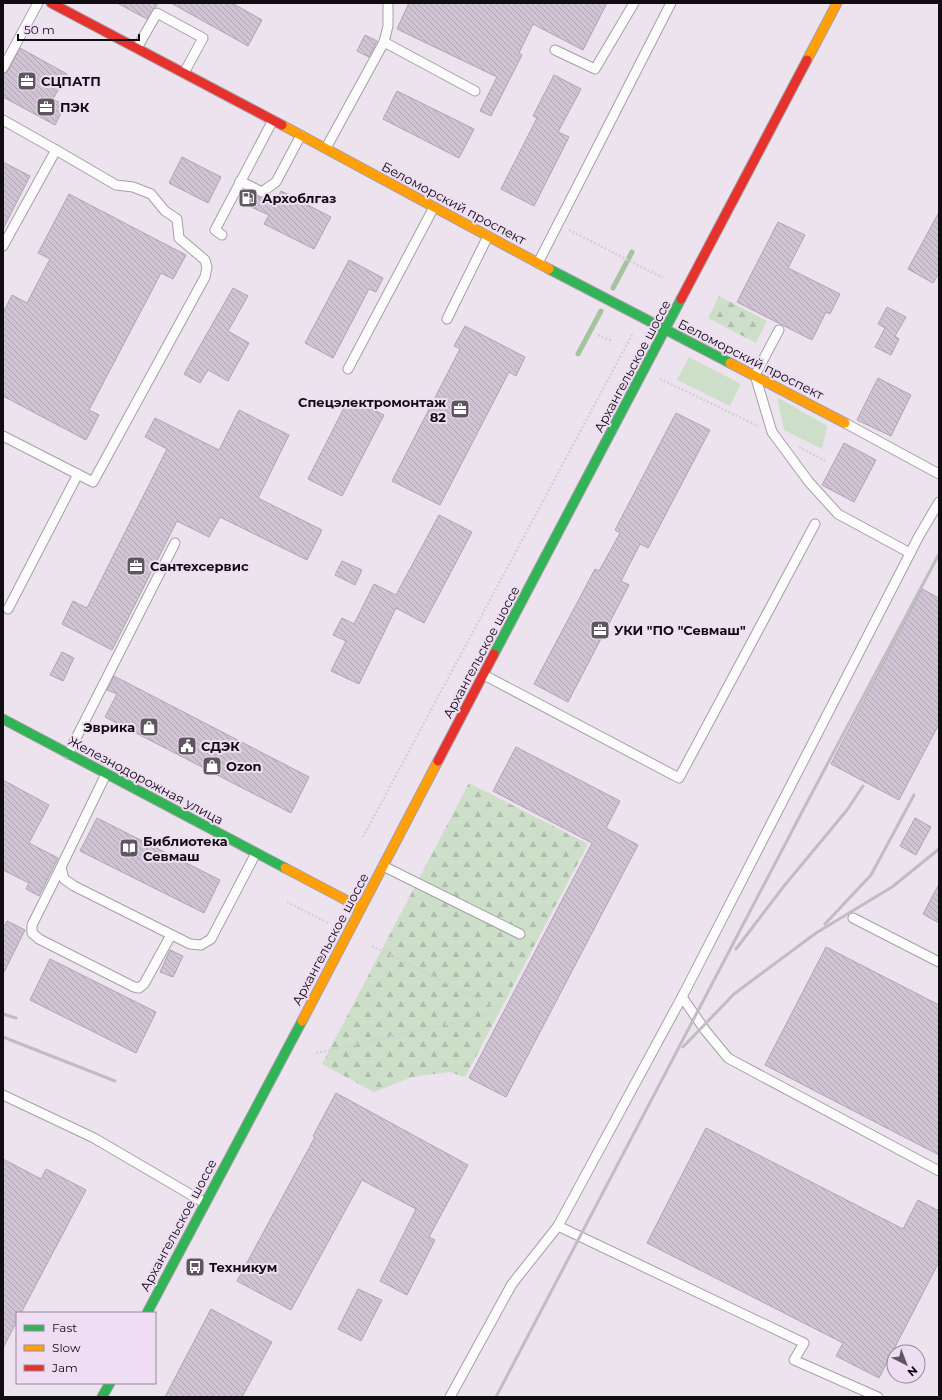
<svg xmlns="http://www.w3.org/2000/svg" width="942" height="1400" viewBox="0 0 942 1400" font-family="Montserrat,sans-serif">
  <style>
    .grass { fill: #cddec9 }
    .forest { fill: url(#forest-firs) }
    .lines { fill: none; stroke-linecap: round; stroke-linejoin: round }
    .stream { stroke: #a5c49e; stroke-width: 5 }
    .building { fill: url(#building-back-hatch); stroke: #ada6af }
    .lane-casing { stroke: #a69fa7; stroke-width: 11 }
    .fast-casing { stroke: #a69fa7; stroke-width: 11 }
    .slow-casing { stroke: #a69fa7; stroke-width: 11 }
    .jam-casing { stroke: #a69fa7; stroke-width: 11 }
    .path { stroke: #d4d1d4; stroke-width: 2.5; stroke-dasharray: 2 2; stroke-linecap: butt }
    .lane { stroke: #fcfbfc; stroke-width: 9 }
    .fast { stroke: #30b455; stroke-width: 9 }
    .slow { stroke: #ff9f0a; stroke-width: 9 }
    .jam { stroke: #e5322d; stroke-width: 9 }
    .rail { stroke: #bfbdbf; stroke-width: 3 }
    .labels { text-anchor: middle; stroke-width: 4; stroke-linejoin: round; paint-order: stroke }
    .poi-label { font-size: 13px; font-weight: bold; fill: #110b12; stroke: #efdef3; text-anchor: start }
    .street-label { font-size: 13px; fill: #110b12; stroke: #efdef3 }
  </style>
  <defs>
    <pattern id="forest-firs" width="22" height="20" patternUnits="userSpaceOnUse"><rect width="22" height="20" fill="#cddec9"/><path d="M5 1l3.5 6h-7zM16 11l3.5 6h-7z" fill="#afbdac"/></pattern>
    <pattern id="building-back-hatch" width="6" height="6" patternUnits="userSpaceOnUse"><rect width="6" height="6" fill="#d0c3d3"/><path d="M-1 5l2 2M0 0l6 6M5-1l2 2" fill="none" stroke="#b2a6b4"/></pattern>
  </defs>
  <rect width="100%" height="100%" fill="#ece3ee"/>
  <!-- grass -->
  <g class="grass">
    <polygon points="689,357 741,384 730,406 677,380"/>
    <polygon points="777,397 827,426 822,449 784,430"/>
  </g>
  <!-- forest -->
  <g class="forest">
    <polygon points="719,296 767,321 756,343 708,318"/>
    <polygon points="469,783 588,844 465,1077 450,1072 433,1074 412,1077 374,1092 322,1064"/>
  </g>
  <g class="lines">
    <!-- stream -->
    <g class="stream">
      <polyline points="613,288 632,252"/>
      <polyline points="578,354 601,311"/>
    </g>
  </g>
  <!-- building -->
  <g class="building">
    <polygon points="117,3 158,3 147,19"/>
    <polygon points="171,3 232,3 262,20 248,46"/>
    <polygon points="409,3 607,3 583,50 533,24 519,53 522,55 491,116 480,111 497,77 397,29"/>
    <polygon points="365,35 377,41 369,57 357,51"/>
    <polygon points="20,48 67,74 53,99 65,106 55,125 3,97 3,74 8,71"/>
    <polygon points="554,75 581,89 558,132 569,137 534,206 501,189 537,118 533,116"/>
    <polygon points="397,91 474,129 459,158 383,119"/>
    <polygon points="182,157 221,177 208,203 169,183"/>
    <polygon points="3,162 30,176 3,229"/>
    <polygon points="245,191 274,204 281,191 331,217 314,249 264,224 269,215 240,202"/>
    <polygon points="69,194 186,255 173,279 161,273 89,410 99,415 86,440 3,396 3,313 12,295 27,303 50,259 38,253"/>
    <polygon points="939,212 939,273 933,283 908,269"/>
    <polygon points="778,222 805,235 788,268 840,294 830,314 826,312 812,340 737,302"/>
    <polygon points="349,260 383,278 376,292 369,289 333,358 305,343"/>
    <polygon points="233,288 248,296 228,331 249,343 228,381 208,370 200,383 184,374"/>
    <polygon points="887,307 906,317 895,336 899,339 891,355 875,347 885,328 878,324"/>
    <polygon points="465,326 525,357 516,376 509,372 440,505 392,481 460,349 454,346"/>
    <polygon points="878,378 911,395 891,436 857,420"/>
    <polygon points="349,398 384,415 342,496 308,479"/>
    <polygon points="239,410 289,435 258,498 322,530 307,560 220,517 209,537 177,521 112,650 62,624 73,601 87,608 167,449 145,437 155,418 219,450"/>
    <polygon points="676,413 710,430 648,548 640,544 621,581 629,585 568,702 534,684 595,569 599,571 620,533 615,530"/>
    <polygon points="844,443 876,460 854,502 822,485"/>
    <polygon points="439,515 472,532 424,623 396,608 359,684 331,671 346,641 333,635 342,618 354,624 374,584 396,595"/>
    <polygon points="342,561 362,570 355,585 335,575"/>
    <polygon points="922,589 939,598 939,724 899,800 831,764"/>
    <polygon points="62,652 74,658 63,681 50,675"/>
    <polygon points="114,676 309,777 291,813 105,717 117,694 107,690"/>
    <polygon points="516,747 620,801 606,828 638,845 506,1097 469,1078 592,843 493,791"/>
    <polygon points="3,780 49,805 29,843 58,858 39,896 26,889 29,883 3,870"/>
    <polygon points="97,818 220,880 204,913 80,851"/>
    <polygon points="915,818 931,827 916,855 900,846"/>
    <polygon points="939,884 939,923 923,914"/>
    <polygon points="7,921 25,930 3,974 3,928"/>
    <polygon points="826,947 939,1005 939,1155 765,1065"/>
    <polygon points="170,950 183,956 173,977 160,972"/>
    <polygon points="50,959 156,1012 136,1053 30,1000"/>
    <polygon points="336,1093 468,1165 429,1237 435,1240 407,1295 380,1281 416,1209 362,1180 291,1310 237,1281 315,1137 313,1136"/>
    <polygon points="706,1128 903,1229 918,1200 939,1211 939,1262 879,1378 836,1356 843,1343 647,1243"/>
    <polygon points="3,1159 41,1179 46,1169 86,1190 21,1313 17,1313 17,1321 3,1348"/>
    <polygon points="358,1289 382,1300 361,1341 338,1329"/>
    <polygon points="211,1309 272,1342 242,1397 165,1397"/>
  </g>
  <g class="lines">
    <!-- lane casing -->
    <g class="lane-casing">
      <g id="lane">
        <polyline points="384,42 475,91"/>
        <polyline points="137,48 157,13 203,38 184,73"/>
        <polyline points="555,50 595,69 634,3"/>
        <polyline points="3,68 38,3"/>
        <polyline points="3,120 56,150 3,246"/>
        <polyline points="326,148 384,42 388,26 388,3"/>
        <polyline points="240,181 262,192 276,182 301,135"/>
        <polyline points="222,235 215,230 273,120"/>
        <polyline points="538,263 671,3"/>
        <polyline points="447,319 488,236"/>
        <polyline points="779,330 755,375 772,432 809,482 838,514 910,553"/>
        <polyline points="348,369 434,207"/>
        <polyline points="845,423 939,474"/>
        <polyline points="3,436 93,482 205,277 207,267 205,260 179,238 177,219 165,211 151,194 133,187 116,185 56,150"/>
        <polyline points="8,609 78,474"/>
        <polyline points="484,675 679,778 815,524"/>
        <polyline points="68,754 175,543"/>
        <polyline points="106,774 61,867 64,879 74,886 190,944 201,945 211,939 256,853"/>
        <polyline points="383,866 520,934"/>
        <polyline points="61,867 32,925 32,933 39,939 134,987 139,988 144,984 171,935"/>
        <polyline points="853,918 939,962"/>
        <polyline points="682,997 705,1030 728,1058 939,1171"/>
        <polyline points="3,1095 94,1138 205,1203"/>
        <polyline points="558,1226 804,1343 794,1360 878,1397"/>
        <polyline points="450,1397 512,1284 558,1226 682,997 919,536 939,502"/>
      </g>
    </g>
    <!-- fast casing -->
    <g class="fast-casing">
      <g id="fast">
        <polyline points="549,269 730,363"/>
        <polyline points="494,654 681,299"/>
        <polyline points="3,719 285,868"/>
        <polyline points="147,1313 302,1021"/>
        <polyline points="102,1397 110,1383"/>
      </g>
    </g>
    <!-- slow casing -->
    <g class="slow-casing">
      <g id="slow">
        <polyline points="807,60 837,3"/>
        <polyline points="282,125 549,269"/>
        <polyline points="730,363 845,423"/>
        <polyline points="285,868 361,908"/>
        <polyline points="302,1021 438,761"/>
      </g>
    </g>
    <!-- jam casing -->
    <g class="jam-casing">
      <g id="jam">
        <polyline points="51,3 282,125"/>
        <polyline points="681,299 807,60"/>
        <polyline points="438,761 494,654"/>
      </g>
    </g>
    <!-- path -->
    <g class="path">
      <polyline points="569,230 663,278"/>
      <polyline points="598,335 612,341"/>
      <polyline points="660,379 758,426"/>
      <polyline points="799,447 827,462"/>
      <polyline points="363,837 633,333"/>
      <polyline points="287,902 328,923"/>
      <polyline points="372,946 494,1007"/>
      <polyline points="316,1053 489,1015"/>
    </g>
    <!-- lane -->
    <use href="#lane" class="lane"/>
    <!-- fast -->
    <use href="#fast" class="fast"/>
    <!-- slow -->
    <use href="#slow" class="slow"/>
    <!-- jam -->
    <use href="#jam" class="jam"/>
    <!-- rail -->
    <g class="rail">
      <polyline points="825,924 871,875 914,795"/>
      <polyline points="736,949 784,886 847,810 863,786"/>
      <polyline points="3,1014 16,1018"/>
      <polyline points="3,1037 115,1081"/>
      <polyline points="683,1047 734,994 816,933 892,887 939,849"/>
      <polyline points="496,1397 803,810 939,554"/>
    </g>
  </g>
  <!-- icons -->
  <defs>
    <g id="office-square" transform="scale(1)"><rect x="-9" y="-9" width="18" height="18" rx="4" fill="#5e575f" stroke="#efdef3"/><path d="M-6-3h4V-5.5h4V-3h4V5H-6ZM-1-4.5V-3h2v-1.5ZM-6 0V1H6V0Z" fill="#fff"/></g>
    <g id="fuel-square" transform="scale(1)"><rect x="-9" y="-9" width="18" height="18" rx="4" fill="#5e575f" stroke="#efdef3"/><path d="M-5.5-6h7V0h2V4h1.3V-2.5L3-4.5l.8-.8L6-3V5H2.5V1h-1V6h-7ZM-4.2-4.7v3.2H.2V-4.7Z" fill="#fff"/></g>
    <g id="shop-square" transform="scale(1)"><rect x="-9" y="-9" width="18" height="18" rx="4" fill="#5e575f" stroke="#efdef3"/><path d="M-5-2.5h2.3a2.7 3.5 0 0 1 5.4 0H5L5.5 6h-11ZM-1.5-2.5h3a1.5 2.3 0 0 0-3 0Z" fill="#fff"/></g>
    <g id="civic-square" transform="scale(1)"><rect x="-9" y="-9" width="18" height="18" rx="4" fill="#5e575f" stroke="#efdef3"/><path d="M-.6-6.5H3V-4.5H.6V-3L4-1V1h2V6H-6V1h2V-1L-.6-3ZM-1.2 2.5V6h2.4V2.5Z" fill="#fff"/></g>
    <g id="library-square" transform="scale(1)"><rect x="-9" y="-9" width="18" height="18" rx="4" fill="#5e575f" stroke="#efdef3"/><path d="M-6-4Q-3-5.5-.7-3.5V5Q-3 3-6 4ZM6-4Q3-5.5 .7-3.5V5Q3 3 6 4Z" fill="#fff"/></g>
    <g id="bus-square" transform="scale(1)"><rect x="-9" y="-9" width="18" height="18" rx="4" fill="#5e575f" stroke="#efdef3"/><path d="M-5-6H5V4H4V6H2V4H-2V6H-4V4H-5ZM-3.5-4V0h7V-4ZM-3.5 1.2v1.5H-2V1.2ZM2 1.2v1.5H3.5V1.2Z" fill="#fff"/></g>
  </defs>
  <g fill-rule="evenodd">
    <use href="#office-square" x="27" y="81"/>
    <use href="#office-square" x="46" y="107"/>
    <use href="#fuel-square" x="248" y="198"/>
    <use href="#office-square" x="460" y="409"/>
    <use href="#office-square" x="136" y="566"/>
    <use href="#office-square" x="600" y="630"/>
    <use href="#shop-square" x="149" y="727"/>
    <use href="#civic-square" x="187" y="746"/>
    <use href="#shop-square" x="212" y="766"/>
    <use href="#library-square" x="129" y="848"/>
    <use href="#bus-square" x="195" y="1267"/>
  </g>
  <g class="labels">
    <!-- poi labels -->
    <g class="poi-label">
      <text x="41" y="86">СЦПАТП</text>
      <text x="60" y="112">ПЭК</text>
      <text x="262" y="203">Архоблгаз</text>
      <text x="446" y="407" text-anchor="end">Спецэлектромонтаж<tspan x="446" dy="15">82</tspan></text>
      <text x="150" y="571">Сантехсервис</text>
      <text x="614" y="635">УКИ "ПО "Севмаш"</text>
      <text x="135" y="732" text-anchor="end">Эврика</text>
      <text x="201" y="751">СДЭК</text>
      <text x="226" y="771">Ozon</text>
      <text x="143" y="846">Библиотека<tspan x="143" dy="15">Севмаш</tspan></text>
      <text x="209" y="1272">Техникум</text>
    </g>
    <!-- street labels -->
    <g class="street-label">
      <text transform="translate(454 203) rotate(28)" y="5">Беломорский проспект</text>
      <text transform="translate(751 359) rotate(27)" y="5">Беломорский проспект</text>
      <text transform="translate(632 366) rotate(-62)" y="5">Архангельское шоссе</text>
      <text transform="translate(481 652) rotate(-62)" y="5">Архангельское шоссе</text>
      <text transform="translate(146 780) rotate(28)" y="5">Железнодорожная улица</text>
      <text transform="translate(330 939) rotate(-62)" y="5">Архангельское шоссе</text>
      <text transform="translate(178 1225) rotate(-62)" y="5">Архангельское шоссе</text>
    </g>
  </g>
  <!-- border -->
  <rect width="942" height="1400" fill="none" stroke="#110b12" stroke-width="8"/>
  <!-- legend -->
  <rect x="16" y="1312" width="140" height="72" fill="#efdef3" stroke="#968a99"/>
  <rect x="24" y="1325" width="20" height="6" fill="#30b455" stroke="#968a99"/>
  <text x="52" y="1332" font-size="12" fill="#110b12">Fast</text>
  <rect x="24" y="1345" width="20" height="6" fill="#ff9f0a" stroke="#968a99"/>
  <text x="52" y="1352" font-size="12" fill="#110b12">Slow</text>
  <rect x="24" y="1365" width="20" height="6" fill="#e5322d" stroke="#968a99"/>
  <text x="52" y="1372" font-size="12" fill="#110b12">Jam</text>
  <!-- north arrow -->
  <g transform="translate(906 1364) rotate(138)"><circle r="19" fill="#efdef3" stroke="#968a99"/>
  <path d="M0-3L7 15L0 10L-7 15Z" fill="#5e575f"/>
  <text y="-6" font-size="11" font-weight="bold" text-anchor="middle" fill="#110b12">N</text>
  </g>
  <!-- scale -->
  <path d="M18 34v6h121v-6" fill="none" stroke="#110b12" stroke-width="2"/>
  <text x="24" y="34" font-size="12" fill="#110b12" stroke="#efdef3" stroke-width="3" paint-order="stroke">50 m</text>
</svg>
